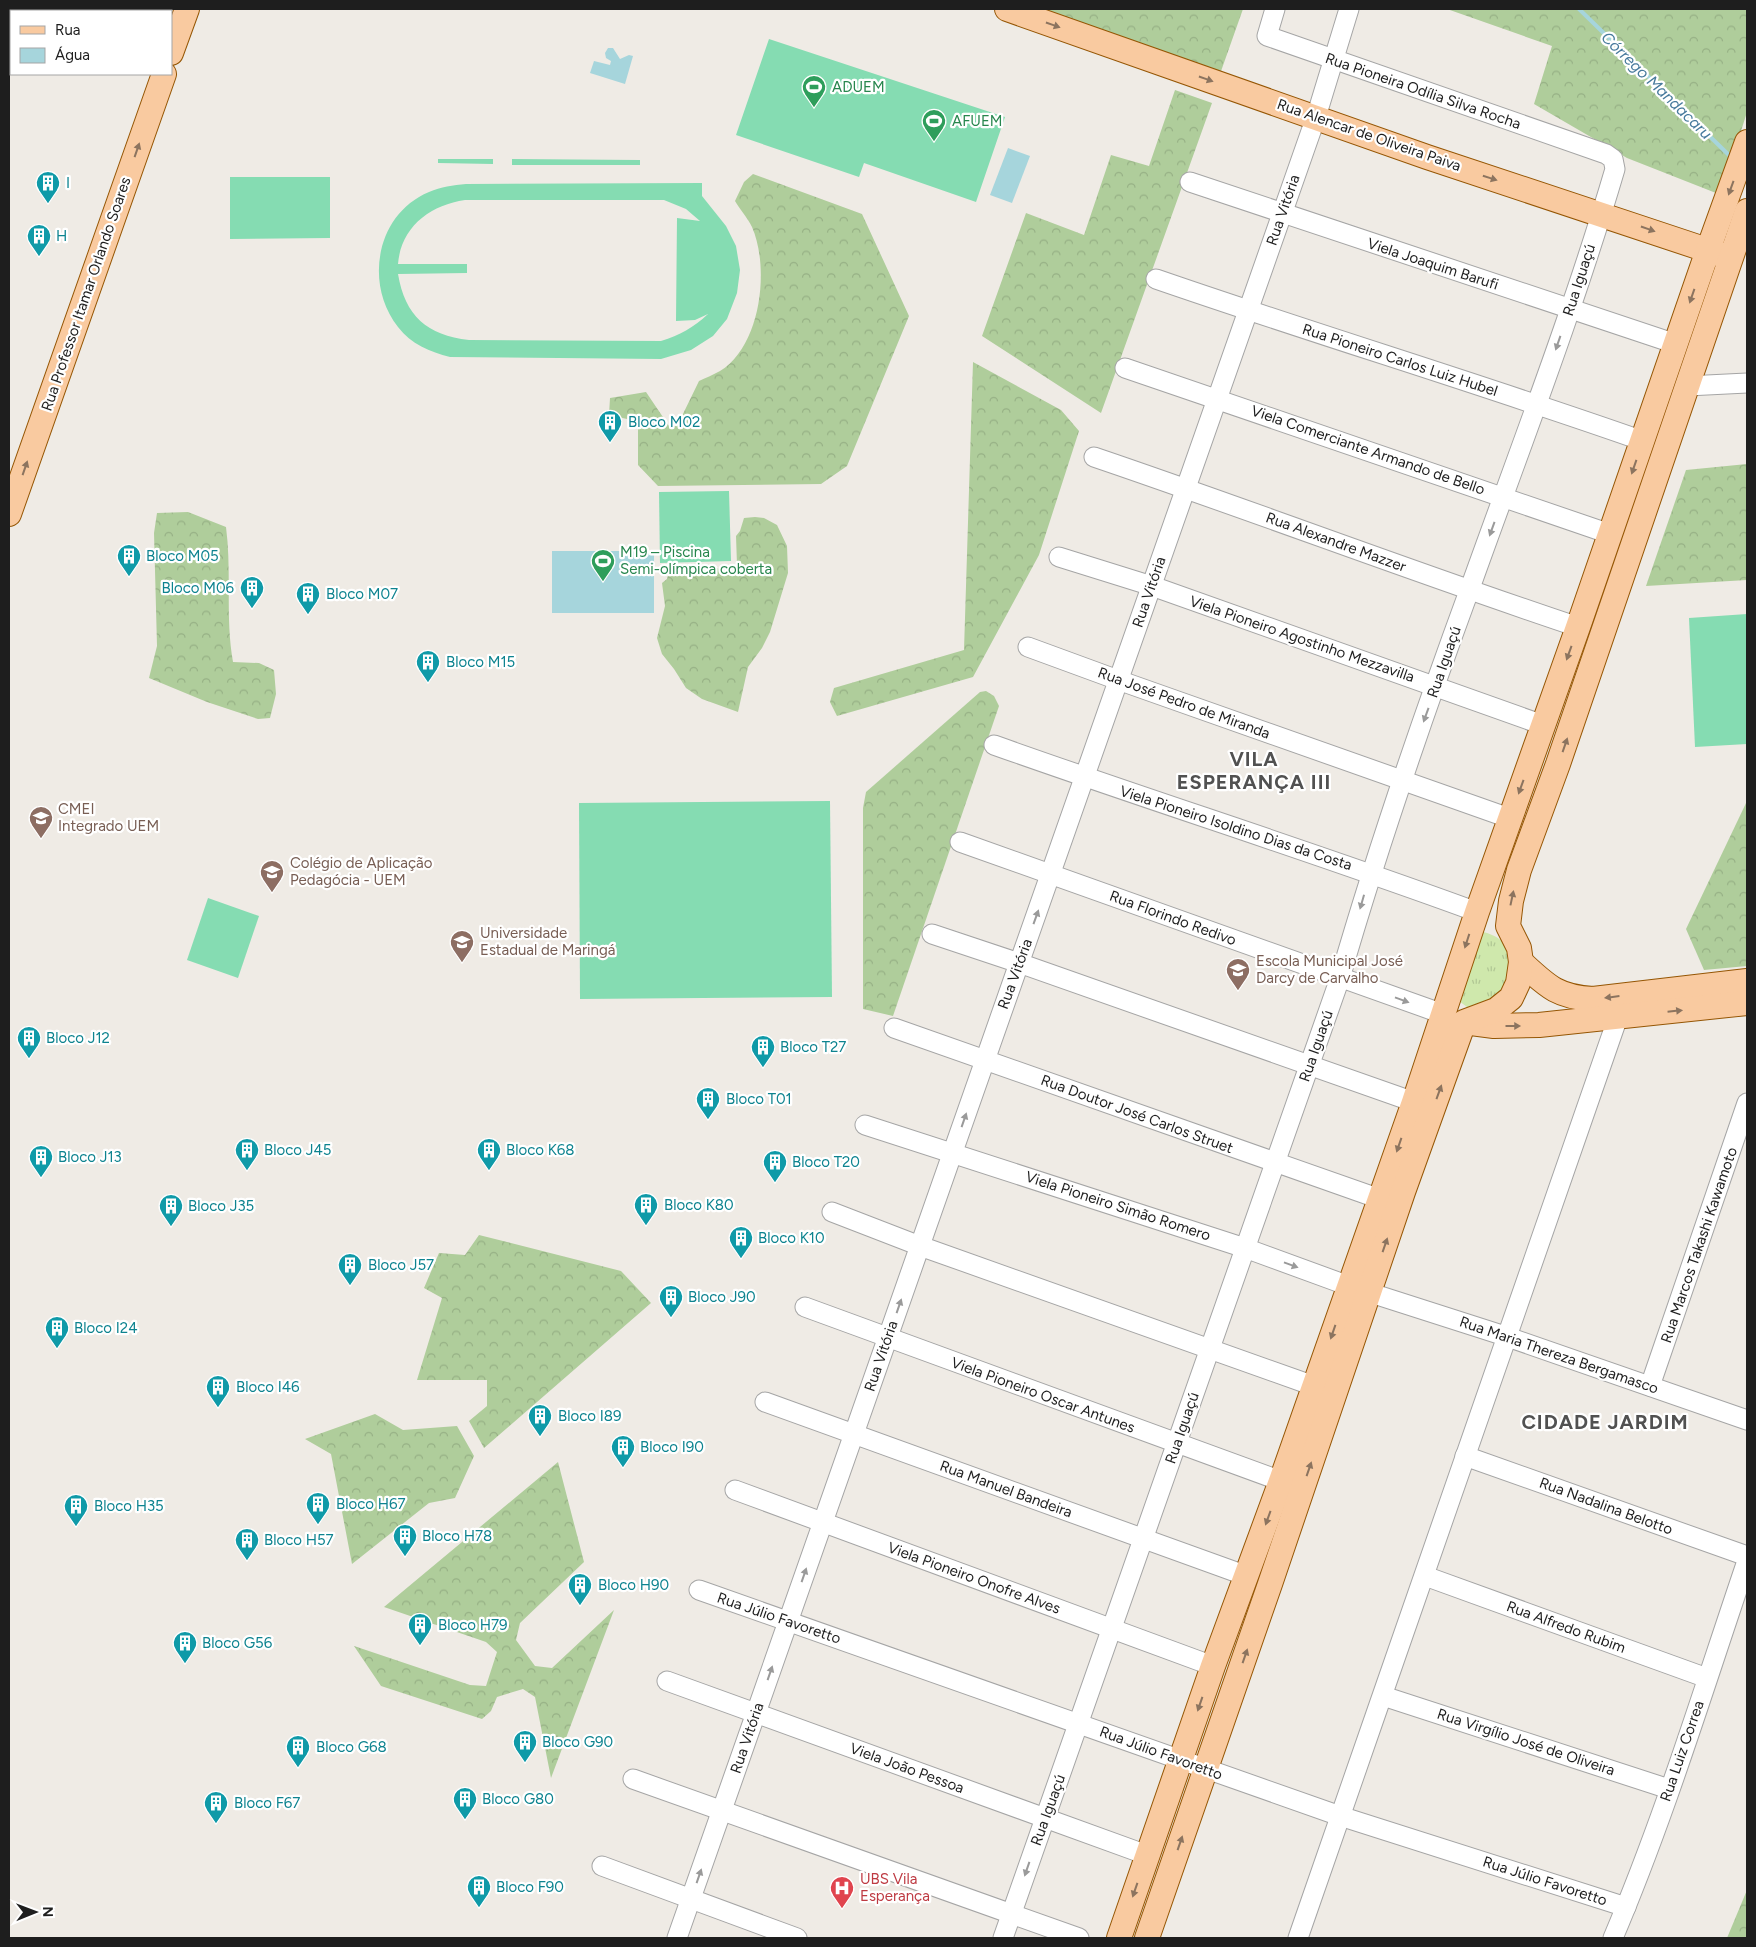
<svg xmlns="http://www.w3.org/2000/svg" width="1756" height="1947" viewBox="0 0 1756 1947" font-family="Figtree,sans-serif">
  <style>
    .grass { fill: url(#grass-tufts) }
    .forest { fill: url(#forest-crowns) }
    .pitch { fill: #85dcb2; fill-rule: evenodd }
    .water { fill: #a6d5dc }
    .lines { fill: none; stroke-linecap: round; stroke-linejoin: round }
    .stream { stroke: #a6d5dc; stroke-width: 4 }
    .minor-casing { stroke: #a5a5a5; stroke-width: 21 }
    .major-casing { stroke: #955604; stroke-width: 26 }
    .minor { stroke: #fff; stroke-width: 19 }
    .major { stroke: #f9caa0; stroke-width: 24 }
    .oneway { fill: #8c745f }
    .oneway2 { fill: #9a9a9a }
    .labels { text-anchor: middle; stroke-width: 4.5; stroke-linejoin: round; paint-order: stroke }
    .leisure-label { font-size: 15px; fill: #27864d; stroke: #fff; text-anchor: start }
    .street-label { font-size: 15px; fill: #1e1e1e; stroke: #fff }
    .culture-label { font-size: 15px; fill: #0d838f; stroke: #fff; text-anchor: start }
    .education-label { font-size: 15px; fill: #785e54; stroke: #fff; text-anchor: start }
    .health-label { font-size: 15px; fill: #be3a42; stroke: #fff; text-anchor: start }
    .water-label { font-size: 16px; font-style: italic; fill: #477a9c; stroke: #fff }
    .district-label { font-size: 20px; font-weight: bold; letter-spacing: 1px; fill: #515151; stroke: #fff }
  </style>
  <defs>
    <pattern id="grass-tufts" width="24" height="20" patternUnits="userSpaceOnUse" patternTransform="scale(1.25)"><rect width="24" height="20" fill="#cfe8ac"/><path d="M3 7l-1-3M5 7V3M7 7l1-3M15 17l-1-3M17 17v-4M19 17l1-3" fill="none" stroke="#b1c794"/></pattern>
    <pattern id="forest-crowns" width="20" height="18" patternUnits="userSpaceOnUse" patternTransform="scale(1.25)"><rect width="20" height="18" fill="#afcd9b"/><path d="M2 6a3 3 0 1 1 6 0M12 15a3 3 0 1 1 6 0" fill="none" stroke="#96b085"/></pattern>
  </defs>
  <rect width="100%" height="100%" fill="#efebe5"/>
  <!-- grass -->
  <path class="grass" d="M1483 932C1496 935 1509 943 1512 958 1513 966 1506 986 1504 994L1471 1010 1459 1001Z"/>
  <!-- forest -->
  <g class="forest">
    <polygon points="1033,9 1243,9 1220,74"/>
    <polygon points="1447,9 1747,9 1747,112 1721,195 1627,158 1534,104 1552,46"/>
    <polygon points="1175,90 1212,103 1101,413 982,336 1026,213 1084,235 1111,155 1149,166"/>
    <path d="M753 174 862 214 909 316 847 466 821 484 658 486 638 465V426L627 419 609 415 610 398 646 392 671 429 682 416 699 381C705 378 713 375 720 371 761 346 770 268 752 227 748 218 740 210 735 201L744 182Z"/>
    <polygon points="973,362 1061,410 1079,431 1039,555 973,677 837,716 830,702 834,688 964,650"/>
    <polygon points="1747,464 1747,580 1646,586 1686,470"/>
    <path d="M188 512 226 527C232 572 225 617 233 662L259 663 274 670 276 694 270 718 258 719 207 702 149 678 157 646 154 533 157 513Z"/>
    <polygon points="755,517 764,518 777,525 787,546 788,573 770,632 762,648 748,667 738,712 702,699 686,688 674,669 662,654 657,638 665,606 662,583 667,579 670,567 688,571 702,571 714,567 731,573 737,565 736,536 740,531 744,518"/>
    <polygon points="986,691 994,696 999,706 893,1016 863,1009 863,808 866,792 980,692"/>
    <polygon points="1747,801 1747,966 1704,970 1686,929"/>
    <polygon points="479,1235 621,1271 651,1303 484,1448 469,1421 487,1406 487,1380 417,1380 442,1298 424,1288 439,1253 465,1255"/>
    <polygon points="375,1414 403,1430 457,1426 474,1456 455,1498 429,1503 352,1564 331,1454 305,1439"/>
    <polygon points="558,1462 584,1562 520,1623 516,1640 535,1666 552,1668 614,1610 551,1778 535,1697 523,1689 497,1697 491,1711 482,1719 381,1686 354,1646 470,1685 486,1686 497,1652 486,1642 384,1607"/>
    <polygon points="1747,1890 1747,1938 1727,1938"/>
  </g>
  <!-- pitch -->
  <g class="pitch">
    <polygon points="769,39 1005,117 976,202 864,163 859,177 736,135"/>
    <polygon points="438,159 493,159 493,164 438,163"/>
    <polygon points="512,159 640,160 640,165 512,165"/>
    <polygon points="230,177 330,177 330,238 230,239"/>
    <path d="M702 183V196L726 226 736 246 740 270 737 293 727 319 713 336 691 350 661 359 450 357C430 352 411 344 398 327 364 284 376 214 429 192 441 187 453 185 466 184ZM465 200H664L686 209 700 221 677 218 676 321 695 320 708 314C693 328 680 335 661 341L469 340C427 335 405 316 398 274L467 273V264H398C401 227 430 205 465 200Z"/>
    <polygon points="729,491 731,561 660,563 659,492"/>
    <polygon points="1747,614 1747,744 1695,747 1689,618"/>
    <polygon points="830,801 832,997 580,999 579,803"/>
    <polygon points="208,898 259,916 238,978 187,960"/>
  </g>
  <!-- water -->
  <g class="water">
    <polygon points="608,48 613,48 620,59 629,55 633,56 625,84 590,73 594,61 610,65 611,61 606,58 605,53"/>
    <polygon points="1008,148 1030,156 1012,203 990,195"/>
    <rect x="552" y="551" width="102" height="62"/>
  </g>
  <g class="lines">
    <!-- stream -->
    <polyline class="stream" points="1579,9 1733,159"/>
    <!-- minor casing -->
    <g class="minor-casing">
      <g id="minor">
        <polyline points="1190,182 1676,344"/>
        <path d="M1156 279C1318 335 1481 384 1643 441"/>
        <polyline points="1125,368 1610,534"/>
        <polyline points="1687,386 1747,383"/>
        <path d="M1094 457C1256 512 1416 573 1578 627"/>
        <polyline points="1059,557 1152,586 1543,725"/>
        <polyline points="1028,647 1118,680 1509,818"/>
        <path d="M994 745C1154 802 1317 853 1477 912"/>
        <polyline points="960,842 1443,1014"/>
        <polyline points="932,934 1019,963 1414,1102"/>
        <polyline points="894,1028 1380,1199"/>
        <polyline points="865,1125 1245,1248 1349,1286 1505,1336 1747,1420"/>
        <polyline points="832,1212 920,1246 1314,1386"/>
        <polyline points="805,1307 1281,1481"/>
        <polyline points="1650,1386 1747,1103"/>
        <polyline points="765,1402 1247,1576"/>
        <polyline points="1465,1456 1747,1556"/>
        <polyline points="735,1490 1213,1666"/>
        <polyline points="1425,1576 1707,1678"/>
        <polyline points="699,1590 1340,1816 1626,1907"/>
        <polyline points="667,1681 1147,1855"/>
        <polyline points="1383,1696 1669,1789"/>
        <polyline points="633,1779 1079,1938"/>
        <polyline points="602,1866 797,1938"/>
        <polyline points="677,1938 1282,214 1316,117 1349,9"/>
        <path d="M1003 1938 1340 978C1378 847 1422 719 1469 591 1519 451 1573 312 1615 169L1613 159 1606 154 1267 36 1275 9"/>
        <path d="M1298 1938C1405 1631 1510 1323 1618 1017"/>
        <path d="M1613 1938C1665 1816 1704 1687 1747 1561"/>
      </g>
    </g>
    <!-- major casing -->
    <g class="major-casing">
      <g id="major">
        <polyline points="1007,9 1427,157 1722,255"/>
        <polyline points="171,53 187,9"/>
        <polyline points="9,514 164,74"/>
        <path d="M1521 962C1547 986 1557 997 1593 999L1747 981"/>
        <polyline points="1471,1023 1494,1026 1539,1025 1747,1003"/>
        <polyline points="1119,1938 1213,1666 1281,1481 1414,1102 1477,912 1578,627 1708,250 1747,142"/>
        <polyline points="1147,1938 1270,1584 1403,1192 1464,1022 1496,1010 1511,998 1518,983 1521,962 1519,948 1508,926 1511,901 1519,870 1558,764 1747,211"/>
      </g>
    </g>
    <!-- minor -->
    <use href="#minor" class="minor"/>
    <!-- major -->
    <use href="#major" class="major"/>
  </g>
  <!-- one-way arrows -->
  <defs><path id="oneway-solid" d="M-6-.8H1V-3.2L6.5 0L1 3.2V.8H-6Z" transform="scale(1.25)"/></defs>
  <g class="oneway">
    <use href="#oneway-solid" transform="translate(1053 25) rotate(19)"/>
    <use href="#oneway-solid" transform="translate(1206 79) rotate(19)"/>
    <use href="#oneway-solid" transform="translate(137 150) rotate(-71)"/>
    <use href="#oneway-solid" transform="translate(1490 178) rotate(18)"/>
    <use href="#oneway-solid" transform="translate(1731 188) rotate(110)"/>
    <use href="#oneway-solid" transform="translate(1648 229) rotate(19)"/>
    <use href="#oneway-solid" transform="translate(1692 296) rotate(109)"/>
    <use href="#oneway-solid" transform="translate(1634 467) rotate(109)"/>
    <use href="#oneway-solid" transform="translate(25 468) rotate(-71)"/>
    <use href="#oneway-solid" transform="translate(1569 653) rotate(110)"/>
    <use href="#oneway-solid" transform="translate(1565 745) rotate(-71)"/>
    <use href="#oneway-solid" transform="translate(1521 787) rotate(110)"/>
    <use href="#oneway-solid" transform="translate(1512 898) rotate(-78)"/>
    <use href="#oneway-solid" transform="translate(1467 941) rotate(108)"/>
    <use href="#oneway-solid" transform="translate(1612 997) rotate(173)"/>
    <use href="#oneway-solid" transform="translate(1675 1011) rotate(-6)"/>
    <use href="#oneway-solid" transform="translate(1513 1026)"/>
    <use href="#oneway-solid" transform="translate(1439 1092) rotate(-70)"/>
    <use href="#oneway-solid" transform="translate(1399 1145) rotate(109)"/>
    <use href="#oneway-solid" transform="translate(1385 1245) rotate(-71)"/>
    <use href="#oneway-solid" transform="translate(1333 1332) rotate(109)"/>
    <use href="#oneway-solid" transform="translate(1309 1469) rotate(-71)"/>
    <use href="#oneway-solid" transform="translate(1268 1518) rotate(110)"/>
    <use href="#oneway-solid" transform="translate(1245 1656) rotate(-71)"/>
    <use href="#oneway-solid" transform="translate(1200 1704) rotate(109)"/>
    <use href="#oneway-solid" transform="translate(1180 1843) rotate(-71)"/>
    <use href="#oneway-solid" transform="translate(1135 1890) rotate(109)"/>
  </g>
  <g class="oneway2">
    <use href="#oneway-solid" transform="translate(1558 343) rotate(109)"/>
    <use href="#oneway-solid" transform="translate(1492 529) rotate(110)"/>
    <use href="#oneway-solid" transform="translate(1426 715) rotate(110)"/>
    <use href="#oneway-solid" transform="translate(1362 902) rotate(106)"/>
    <use href="#oneway-solid" transform="translate(1036 917) rotate(-70)"/>
    <use href="#oneway-solid" transform="translate(1402 1000) rotate(20)"/>
    <use href="#oneway-solid" transform="translate(964 1120) rotate(-71)"/>
    <use href="#oneway-solid" transform="translate(1291 1265) rotate(20)"/>
    <use href="#oneway-solid" transform="translate(899 1306) rotate(-71)"/>
    <use href="#oneway-solid" transform="translate(804 1575) rotate(-71)"/>
    <use href="#oneway-solid" transform="translate(770 1673) rotate(-71)"/>
    <use href="#oneway-solid" transform="translate(1027 1869) rotate(109)"/>
    <use href="#oneway-solid" transform="translate(699 1876) rotate(-71)"/>
  </g>
  <!-- icons -->
  <defs>
    <g id="stadium-pin" transform="scale(1.25)"><path d="M0 17L-7.5 6A9.5 9.5 0 1 1 7.5 6Z" fill="#2e9e5b" stroke="#fff"/><path d="M0-5a6.5 5 0 1 0 0 10a6.5 5 0 1 0 0-10ZM-3.5-1.8h7v3.6h-7Z" fill="#fff"/></g>
    <g id="building-pin" transform="scale(1.25)"><path d="M0 17L-7.5 6A9.5 9.5 0 1 1 7.5 6Z" fill="#0f9aa8" stroke="#fff"/><path d="M-4-6H4V6H1V3H-1V6H-4ZM-2.5-4.3h1.7v1.8h-1.7ZM.8-4.3h1.7v1.8H.8ZM-2.5-1h1.7V.8h-1.7ZM.8-1h1.7V.8H.8Z" fill="#fff"/></g>
    <g id="school-pin" transform="scale(1.25)"><path d="M0 17L-7.5 6A9.5 9.5 0 1 1 7.5 6Z" fill="#8d6e63" stroke="#fff"/><path d="M0-5L7-2L0 1L-7-2ZM-4 1L0 2.5L4 1V4Q0 6-4 4Z" fill="#fff"/></g>
    <g id="university-pin" transform="scale(1.25)"><path d="M0 17L-7.5 6A9.5 9.5 0 1 1 7.5 6Z" fill="#8d6e63" stroke="#fff"/><path d="M0-5L7-2L0 1L-7-2ZM-4 1L0 2.5L4 1V4Q0 6-4 4Z" fill="#fff"/></g>
    <g id="hospital-pin" transform="scale(1.25)"><path d="M0 17L-7.5 6A9.5 9.5 0 1 1 7.5 6Z" fill="#e0444e" stroke="#fff"/><path d="M-5-5h3v3.5h4V-5h3V5h-3V1.5h-4V5h-3Z" fill="#fff"/></g>
  </defs>
  <g fill-rule="evenodd">
    <use href="#stadium-pin" x="814" y="87"/>
    <use href="#stadium-pin" x="934" y="121"/>
    <use href="#building-pin" x="48" y="183"/>
    <use href="#building-pin" x="39" y="236"/>
    <use href="#building-pin" x="610" y="422"/>
    <use href="#building-pin" x="129" y="556"/>
    <use href="#stadium-pin" x="603" y="561"/>
    <use href="#building-pin" x="252" y="588"/>
    <use href="#building-pin" x="308" y="594"/>
    <use href="#building-pin" x="428" y="662"/>
    <use href="#school-pin" x="41" y="818"/>
    <use href="#school-pin" x="272" y="872"/>
    <use href="#university-pin" x="462" y="942"/>
    <use href="#school-pin" x="1238" y="970"/>
    <use href="#building-pin" x="29" y="1038"/>
    <use href="#building-pin" x="763" y="1047"/>
    <use href="#building-pin" x="708" y="1099"/>
    <use href="#building-pin" x="247" y="1150"/>
    <use href="#building-pin" x="489" y="1150"/>
    <use href="#building-pin" x="41" y="1157"/>
    <use href="#building-pin" x="775" y="1162"/>
    <use href="#building-pin" x="646" y="1205"/>
    <use href="#building-pin" x="171" y="1206"/>
    <use href="#building-pin" x="741" y="1238"/>
    <use href="#building-pin" x="350" y="1265"/>
    <use href="#building-pin" x="671" y="1297"/>
    <use href="#building-pin" x="57" y="1328"/>
    <use href="#building-pin" x="218" y="1387"/>
    <use href="#building-pin" x="540" y="1416"/>
    <use href="#building-pin" x="623" y="1447"/>
    <use href="#building-pin" x="318" y="1504"/>
    <use href="#building-pin" x="76" y="1506"/>
    <use href="#building-pin" x="405" y="1536"/>
    <use href="#building-pin" x="247" y="1540"/>
    <use href="#building-pin" x="580" y="1585"/>
    <use href="#building-pin" x="420" y="1625"/>
    <use href="#building-pin" x="185" y="1643"/>
    <use href="#building-pin" x="525" y="1742"/>
    <use href="#building-pin" x="298" y="1747"/>
    <use href="#building-pin" x="465" y="1799"/>
    <use href="#building-pin" x="216" y="1803"/>
    <use href="#building-pin" x="479" y="1887"/>
    <use href="#hospital-pin" x="842" y="1888"/>
  </g>
  <g class="labels">
    <!-- leisure labels -->
    <g class="leisure-label">
      <text x="832" y="92">ADUEM</text>
      <text x="952" y="126">AFUEM</text>
      <text x="620" y="557">M19 – Piscina<tspan x="620" dy="17">Semi-olímpica coberta</tspan></text>
    </g>
    <!-- street labels -->
    <g class="street-label">
      <text transform="translate(1423 91) rotate(19)" y="5">Rua Pioneira Odília Silva Rocha</text>
      <text transform="translate(1369 135) rotate(19)" y="5">Rua Alencar de Oliveira Paiva</text>
      <text transform="translate(1283 210) rotate(-71)" y="5">Rua Vitória</text>
      <text transform="translate(1433 264) rotate(18)" y="5">Viela Joaquim Barufi</text>
      <text transform="translate(1579 280) rotate(-72)" y="5">Rua Iguaçú</text>
      <text transform="translate(86 294) rotate(-71)" y="5">Rua Professor Itamar Orlando Soares</text>
      <text transform="translate(1400 360) rotate(18)" y="5">Rua Pioneiro Carlos Luiz Hubel</text>
      <text transform="translate(1368 450) rotate(19)" y="5">Viela Comerciante Armando de Bello</text>
      <text transform="translate(1336 542) rotate(20)" y="5">Rua Alexandre Mazzer</text>
      <text transform="translate(1149 592) rotate(-71)" y="5">Rua Vitória</text>
      <text transform="translate(1302 639) rotate(19)" y="5">Viela Pioneiro Agostinho Mezzavilla</text>
      <text transform="translate(1444 662) rotate(-71)" y="5">Rua Iguaçú</text>
      <text transform="translate(1184 703) rotate(20)" y="5">Rua José Pedro de Miranda</text>
      <text transform="translate(1236 828) rotate(18)" y="5">Viela Pioneiro Isoldino Dias da Costa</text>
      <text transform="translate(1173 918) rotate(20)" y="5">Rua Florindo Redivo</text>
      <text transform="translate(1015 974) rotate(-70)" y="5">Rua Vitória</text>
      <text transform="translate(1316 1046) rotate(-71)" y="5">Rua Iguaçú</text>
      <text transform="translate(1137 1114) rotate(20)" y="5">Rua Doutor José Carlos Struet</text>
      <text transform="translate(1118 1206) rotate(18)" y="5">Viela Pioneiro Simão Romero</text>
      <text transform="translate(1699 1245) rotate(-71)" y="5">Rua Marcos Takashi Kawamoto</text>
      <text transform="translate(1559 1355) rotate(19)" y="5">Rua Maria Thereza Bergamasco</text>
      <text transform="translate(881 1356) rotate(-71)" y="5">Rua Vitória</text>
      <text transform="translate(1043 1395) rotate(20)" y="5">Viela Pioneiro Oscar Antunes</text>
      <text transform="translate(1182 1428) rotate(-71)" y="5">Rua Iguaçú</text>
      <text transform="translate(1006 1489) rotate(20)" y="5">Rua Manuel Bandeira</text>
      <text transform="translate(1606 1506) rotate(20)" y="5">Rua Nadalina Belotto</text>
      <text transform="translate(974 1578) rotate(20)" y="5">Viela Pioneiro Onofre Alves</text>
      <text transform="translate(779 1618) rotate(19)" y="5">Rua Júlio Favoretto</text>
      <text transform="translate(1566 1627) rotate(20)" y="5">Rua Alfredo Rubim</text>
      <text transform="translate(747 1738) rotate(-71)" y="5">Rua Vitória</text>
      <text transform="translate(1526 1742) rotate(18)" y="5">Rua Virgílio José de Oliveira</text>
      <text transform="translate(1682 1751) rotate(-71)" y="5">Rua Luiz Correa</text>
      <text transform="translate(1161 1753) rotate(20)" y="5">Rua Júlio Favoretto</text>
      <text transform="translate(907 1768) rotate(20)" y="5">Viela João Pessoa</text>
      <text transform="translate(1048 1810) rotate(-70)" y="5">Rua Iguaçú</text>
      <text transform="translate(1545 1881) rotate(18)" y="5">Rua Júlio Favoretto</text>
    </g>
    <!-- culture labels -->
    <g class="culture-label">
      <text x="66" y="188">I</text>
      <text x="56" y="241">H</text>
      <text x="628" y="427">Bloco M02</text>
      <text x="146" y="561">Bloco M05</text>
      <text x="234" y="593" text-anchor="end">Bloco M06</text>
      <text x="326" y="599">Bloco M07</text>
      <text x="446" y="667">Bloco M15</text>
      <text x="46" y="1043">Bloco J12</text>
      <text x="780" y="1052">Bloco T27</text>
      <text x="726" y="1104">Bloco T01</text>
      <text x="264" y="1155">Bloco J45</text>
      <text x="506" y="1155">Bloco K68</text>
      <text x="58" y="1162">Bloco J13</text>
      <text x="792" y="1167">Bloco T20</text>
      <text x="664" y="1210">Bloco K80</text>
      <text x="188" y="1211">Bloco J35</text>
      <text x="758" y="1243">Bloco K10</text>
      <text x="368" y="1270">Bloco J57</text>
      <text x="688" y="1302">Bloco J90</text>
      <text x="74" y="1333">Bloco I24</text>
      <text x="236" y="1392">Bloco I46</text>
      <text x="558" y="1421">Bloco I89</text>
      <text x="640" y="1452">Bloco I90</text>
      <text x="336" y="1509">Bloco H67</text>
      <text x="94" y="1511">Bloco H35</text>
      <text x="422" y="1541">Bloco H78</text>
      <text x="264" y="1545">Bloco H57</text>
      <text x="598" y="1590">Bloco H90</text>
      <text x="438" y="1630">Bloco H79</text>
      <text x="202" y="1648">Bloco G56</text>
      <text x="542" y="1747">Bloco G90</text>
      <text x="316" y="1752">Bloco G68</text>
      <text x="482" y="1804">Bloco G80</text>
      <text x="234" y="1808">Bloco F67</text>
      <text x="496" y="1892">Bloco F90</text>
    </g>
    <!-- education labels -->
    <g class="education-label">
      <text x="58" y="814">CMEI<tspan x="58" dy="17">Integrado UEM</tspan></text>
      <text x="290" y="868">Colégio de Aplicação<tspan x="290" dy="17">Pedagócia - UEM</tspan></text>
      <text x="480" y="938">Universidade<tspan x="480" dy="17">Estadual de Maringá</tspan></text>
      <text x="1256" y="966">Escola Municipal José<tspan x="1256" dy="17">Darcy de Carvalho</tspan></text>
    </g>
    <!-- health labels -->
    <g class="health-label">
      <text x="860" y="1884">UBS Vila<tspan x="860" dy="17">Esperança</tspan></text>
    </g>
    <!-- water labels -->
    <g class="water-label">
      <text transform="translate(1657 85) rotate(44)" y="6">Córrego Mandacaru</text>
    </g>
    <!-- district labels -->
    <g class="district-label">
      <text x="1254" y="766">VILA<tspan x="1254" dy="23">ESPERANÇA III</tspan></text>
      <text x="1605" y="1429">CIDADE JARDIM</text>
    </g>
  </g>
  <!-- border -->
  <rect width="1756" height="1947" fill="none" stroke="#1e1e1e" stroke-width="20"/>
  <!-- legend -->
  <rect x="10" y="10" width="162" height="65" fill="#ffffff" stroke="#a5a5a5"/>
  <rect x="20" y="26" width="25" height="8" fill="#f9caa0" stroke="#a5a5a5"/>
  <text x="55" y="35" font-size="15" fill="#1e1e1e">Rua</text>
  <rect x="20" y="48" width="25" height="15" fill="#a6d5dc" stroke="#a5a5a5"/>
  <text x="55" y="60" font-size="15" fill="#1e1e1e">Água</text>
  <!-- north arrow -->
  <g transform="translate(35 1912) rotate(89)" stroke="#ffffff" stroke-width="4" paint-order="stroke">
  <path d="M0-4L9 19L0 12L-9 19Z" fill="#1e1e1e"/>
  <text y="-8" font-size="14" font-weight="bold" text-anchor="middle" fill="#1e1e1e">N</text>
  </g>
</svg>
